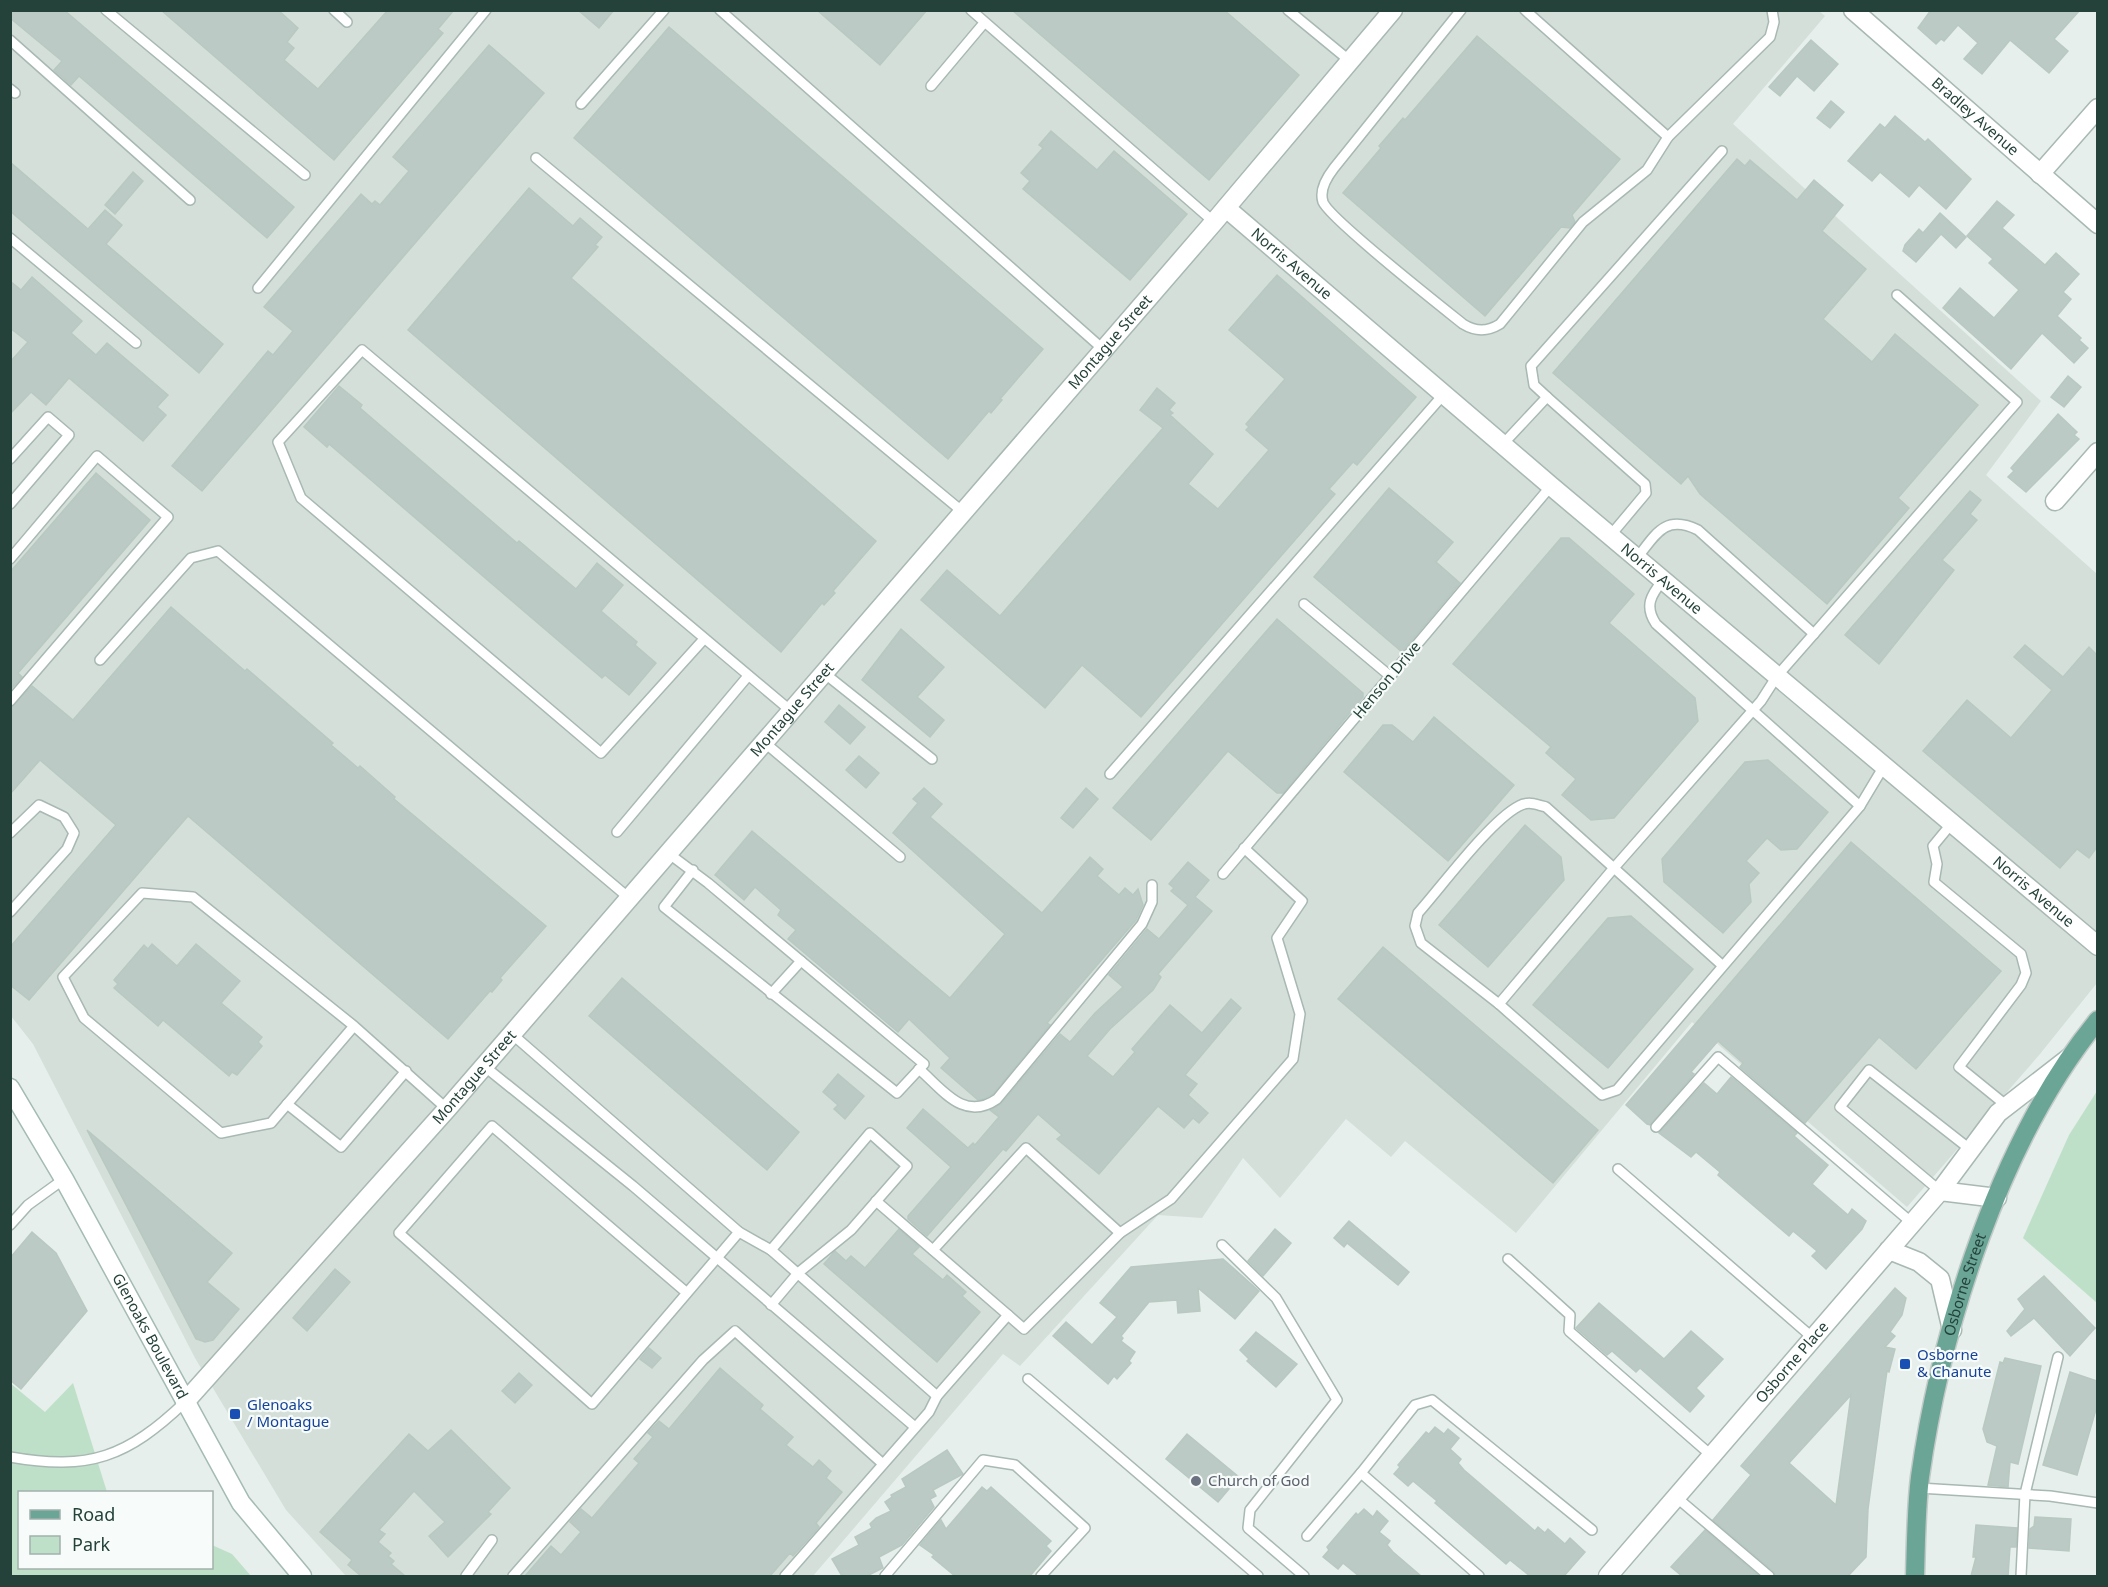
<svg xmlns="http://www.w3.org/2000/svg" width="2108" height="1587" viewBox="0 0 2108 1587" font-family="'Noto Sans',sans-serif">
  <style>
    .built { fill: #d4dfda }
    .green { fill: #bfe0c8 }
    .building { fill: #bbcac4; stroke: #b8c9c2; stroke-width: 1.5; fill-rule: evenodd }
    .lines { fill: none; stroke-linecap: round; stroke-linejoin: round }
    .service-casing { stroke: #a8b8b2; stroke-width: 12 }
    .minor-casing { stroke: #a8b8b2; stroke-width: 21 }
    .tertiary-casing { stroke: #a8b8b2; stroke-width: 21 }
    .secondary-casing { stroke: #a4bbb3; stroke-width: 21 }
    .primary-casing { stroke: #c2cac8; stroke-width: 21 }
    .service { stroke: #fff; stroke-width: 9 }
    .minor { stroke: #fff; stroke-width: 18 }
    .tertiary { stroke: #fff; stroke-width: 18 }
    .secondary { stroke: #fff; stroke-width: 18 }
    .primary { stroke: #6aa596; stroke-width: 18 }
    .transit-dot { fill: #1a4fb4; stroke: #f7fbf9; stroke-width: 2 }
    .worship-dot { fill: #6b7280; stroke: #f7fbf9; stroke-width: 2 }
    .labels { text-anchor: middle; stroke-width: 4.5; stroke-linejoin: round; paint-order: stroke }
    .street-label { font-size: 15px; fill: #24423a; stroke: #f7fbf9 }
    .transit-label { font-size: 15px; fill: #164399; stroke: #f7fbf9; text-anchor: start }
    .worship-label { font-size: 15px; fill: #5b616d; stroke: #f7fbf9; text-anchor: start }
  </style>
  <rect width="100%" height="100%" fill="#e6efeb"/>
  <!-- built -->
  <polygon class="built" points="11,11 1819,11 1825,16 1733,124 2041,401 1986,475 2097,574 2097,983 2040,1054 1907,1207 1692,1022 1516,1233 1405,1141 1391,1157 1346,1119 1280,1198 1243,1158 1202,1218 1158,1215 1020,1366 1003,1354 813,1576 346,1576 286,1510 195,1358 33,1044 11,1016"/>
  <!-- green -->
  <g class="green">
    <polygon points="2097,1091 2097,1303 2023,1238 2069,1135"/>
    <polygon points="10,1383 45,1412 73,1383 107,1492 20,1492 20,1568 212,1568 212,1545 232,1554 251,1576 11,1576"/>
  </g>
  <!-- building -->
  <g class="building">
    <polygon points="10,10 64,10 294,207 267,238 79,76 71,85 54,70 62,61 10,18"/>
    <polygon points="161,10 278,10 298,28 287,42 294,48 284,60 318,89 388,10 454,10 438,29 443,33 334,160"/>
    <polygon points="578,10 614,10 599,28"/>
    <polygon points="817,10 927,10 880,65"/>
    <polygon points="1012,10 1224,10 1299,75 1209,180"/>
    <polygon points="1931,10 2080,10 2054,39 2068,51 2049,73 2010,40 1982,74 1964,59 1978,43 1958,25 1944,41 1941,39 1936,44 1918,28"/>
    <polygon points="669,27 1043,349 1000,399 1002,400 991,413 989,411 948,459 574,138"/>
    <polygon points="1477,36 1620,159 1572,215 1575,222 1570,228 1561,227 1485,316 1343,193 1381,148 1379,146 1403,118 1405,120"/>
    <polygon points="1811,40 1838,64 1814,91 1797,76 1780,96 1769,87"/>
    <polygon points="489,45 544,93 202,491 172,466 268,351 273,355 293,331 264,307 361,194 372,204 375,201 380,205 409,171 393,157"/>
    <polygon points="1831,101 1844,112 1830,128 1817,118"/>
    <polygon points="1895,116 1925,142 1928,139 1971,179 1946,209 1919,185 1909,197 1880,172 1872,181 1848,161 1880,124 1885,128"/>
    <polygon points="1051,131 1097,170 1114,151 1187,214 1130,280 1023,189 1030,181 1021,173 1043,148 1039,145"/>
    <polygon points="1737,159 1745,166 1750,160 1797,200 1814,180 1843,205 1822,231 1866,269 1823,319 1872,362 1895,334 1978,405 1898,498 1909,508 1827,604 1700,494 1688,476 1681,484 1553,373"/>
    <polygon points="10,162 88,229 105,210 122,225 106,244 223,344 199,373 10,211"/>
    <polygon points="133,172 143,181 115,214 105,205"/>
    <polygon points="529,188 573,226 580,218 602,237 595,245 598,247 571,278 876,541 833,591 835,593 824,605 822,603 781,652 408,330"/>
    <polygon points="1997,201 2014,215 2002,228 2045,265 2056,253 2079,274 2063,292 2071,299 2057,316 2081,338 2079,340 2088,348 2074,363 2042,333 2011,369 1943,308 1960,288 1994,318 2019,290 1989,263 1993,259 1967,236"/>
    <polygon points="1940,213 1966,237 1956,248 1941,234 1916,262 1903,251 1905,245 1919,229 1923,233"/>
    <polygon points="1277,275 1416,397 1357,465 1353,462 1329,489 1335,494 1141,717 1082,665 1045,708 921,600 947,570 1000,616 1163,428 1140,410 1157,388 1175,403 1169,410 1173,413 1170,415 1213,454 1188,484 1218,509 1269,450 1246,430 1249,427 1246,424 1285,379 1229,330"/>
    <polygon points="32,277 82,321 71,333 96,355 107,343 168,395 157,407 166,415 143,441 69,378 46,405 31,392 10,414 10,362 28,342 10,328 10,281 21,290"/>
    <polygon points="2068,376 2081,387 2064,407 2051,397"/>
    <polygon points="339,386 362,405 360,408 517,543 519,541 576,589 597,563 623,585 601,611 637,642 635,645 656,663 629,695 605,675 602,678 329,444 327,447 304,427"/>
    <polygon points="2058,414 2077,432 2074,435 2079,439 2026,492 2008,477 2014,471 2011,468"/>
    <polygon points="96,473 150,520 18,673 22,677 10,690 10,572"/>
    <polygon points="1389,488 1453,542 1436,562 1460,583 1402,652 1314,577"/>
    <polygon points="1970,491 1981,500 1970,514 1977,520 1942,560 1954,570 1879,664 1845,635"/>
    <polygon points="1561,538 1569,538 1634,594 1609,623 1695,698 1698,721 1614,818 1591,820 1562,795 1576,779 1546,753 1551,747 1453,664"/>
    <polygon points="171,607 245,671 247,669 333,743 331,745 358,768 360,766 395,797 394,799 546,926 500,978 502,980 492,992 490,991 448,1039 188,816 29,1000 10,985 10,947 116,825 40,760 10,794 10,708 32,686 73,720"/>
    <polygon points="1277,619 1363,693 1363,697 1283,793 1277,793 1228,751 1151,840 1113,808"/>
    <polygon points="901,629 944,667 917,697 944,720 930,737 862,680"/>
    <polygon points="2025,645 2063,677 2089,647 2097,655 2097,847 2089,858 2077,849 2060,868 1923,751 1967,700 2011,738 2052,690 2014,657"/>
    <polygon points="839,705 865,727 850,744 825,722"/>
    <polygon points="1434,717 1514,785 1448,861 1344,772 1383,725 1392,725 1413,742"/>
    <polygon points="859,756 879,773 866,788 846,770"/>
    <polygon points="1768,760 1828,812 1797,849 1781,850 1767,838 1746,861 1759,873 1749,884 1751,902 1723,933 1664,882 1662,859 1745,762"/>
    <polygon points="924,788 942,804 930,817 1042,913 1090,857 1103,869 1097,876 1119,895 1125,888 1133,895 1138,889 1143,905 1136,920 1047,1023 1050,1025 993,1094 983,1099 978,1100 941,1068 950,1058 909,1019 898,1032 788,939 796,930 778,915 781,910 755,887 744,900 715,875 752,831 950,998 1005,934 893,833 918,803 913,799"/>
    <polygon points="1086,788 1098,799 1073,828 1061,818"/>
    <polygon points="1525,825 1561,857 1564,880 1488,967 1439,925"/>
    <polygon points="1851,842 2001,971 1916,1069 1879,1037 1805,1123 1740,1067 1743,1063 1718,1041 1691,1072 1694,1074 1650,1125 1647,1124 1626,1105"/>
    <polygon points="1188,862 1209,880 1195,897 1212,911 1158,974 1161,977 1153,990 1110,1029 1087,1056 1113,1077 1135,1052 1132,1049 1170,1005 1202,1033 1231,999 1241,1008 1185,1075 1197,1084 1188,1095 1208,1113 1199,1123 1193,1118 1184,1128 1158,1106 1099,1174 1057,1139 1062,1135 1038,1114 1006,1151 1003,1149 927,1236 908,1219 908,1216 951,1167 907,1128 923,1109 968,1148 973,1143 975,1145 999,1117 990,1110 1002,1103 1060,1034 1070,1042 1095,1013 1123,987 1109,975 1147,929 1159,939 1188,905 1171,891 1174,888 1169,884"/>
    <polygon points="1631,916 1693,969 1608,1068 1533,1005 1608,918"/>
    <polygon points="152,944 177,966 196,944 240,981 221,1003 262,1037 258,1042 262,1046 237,1075 232,1072 229,1076 163,1020 158,1026 114,988 118,984 114,980 144,945 148,949"/>
    <polygon points="1383,947 1598,1130 1553,1183 1338,999"/>
    <polygon points="622,978 799,1132 767,1170 589,1016"/>
    <polygon points="838,1074 864,1096 845,1119 834,1109 838,1105 823,1092"/>
    <polygon points="1731,1077 1797,1133 1794,1136 1828,1165 1812,1184 1848,1215 1852,1209 1866,1221 1862,1229 1826,1269 1812,1256 1817,1251 1793,1231 1789,1236 1718,1175 1720,1172 1696,1152 1691,1157 1659,1133 1704,1083 1717,1094"/>
    <polygon points="87,1130 232,1253 207,1282 239,1309 213,1340 205,1342 196,1339"/>
    <polygon points="1349,1221 1409,1272 1398,1285 1347,1243 1344,1247 1334,1238"/>
    <polygon points="899,1229 919,1247 912,1254 943,1280 947,1275 966,1292 962,1296 980,1312 937,1362 824,1264 835,1251 846,1261 851,1256 865,1268"/>
    <polygon points="1275,1229 1291,1243 1263,1276 1248,1261"/>
    <polygon points="32,1232 56,1253 87,1311 21,1389 10,1380 10,1258"/>
    <polygon points="1223,1259 1259,1291 1235,1319 1198,1288 1200,1311 1178,1313 1177,1300 1149,1302 1121,1336 1123,1338 1121,1341 1135,1352 1129,1361 1131,1363 1117,1379 1114,1376 1108,1384 1053,1336 1066,1322 1092,1345 1117,1317 1100,1303 1131,1267"/>
    <polygon points="335,1269 350,1282 307,1331 293,1318"/>
    <polygon points="2044,1276 2095,1328 2070,1356 2034,1318 2011,1336 2007,1331 2025,1309 2018,1299"/>
    <path d="M1895 1288 1906 1298 1902 1315 1890 1332 1895 1336 1885 1347 1895 1349 1889 1372 1887 1371 1881 1413 1868 1509 1866 1557 1848 1576H1776L1773 1571 1713 1520 1751 1475 1741 1466ZM1851 1395 1836 1505 1789 1463Z"/>
    <polygon points="1599,1303 1664,1359 1691,1331 1723,1359 1696,1388 1704,1396 1690,1412 1640,1368 1636,1372 1612,1351 1607,1355 1576,1328"/>
    <polygon points="1256,1332 1297,1364 1276,1387 1247,1361 1249,1359 1240,1350"/>
    <polygon points="649,1348 661,1358 652,1368 640,1359"/>
    <polygon points="2005,1358 2041,1366 2018,1464 2010,1462 2008,1487 1988,1485 1997,1446 1987,1442 1983,1429 2000,1362 2003,1363"/>
    <polygon points="720,1368 763,1405 760,1409 793,1437 786,1445 813,1467 819,1460 831,1471 826,1478 842,1492 816,1523 819,1527 793,1556 790,1553 770,1576 525,1576 551,1546 561,1555 581,1532 570,1522 581,1509 592,1518 639,1463 634,1459 653,1437 648,1433 659,1421 669,1429"/>
    <polygon points="2070,1372 2097,1381 2097,1406 2077,1475 2043,1465"/>
    <polygon points="519,1373 532,1385 515,1403 502,1391"/>
    <polygon points="1435,1427 1444,1434 1448,1429 1459,1438 1450,1449 1461,1459 1458,1463 1464,1470 1535,1531 1538,1527 1545,1533 1548,1529 1565,1544 1570,1538 1585,1552 1564,1576 1530,1576 1510,1560 1506,1564 1435,1503 1437,1501 1413,1481 1408,1486 1394,1474 1400,1467 1398,1465 1426,1432 1429,1434"/>
    <polygon points="451,1430 510,1488 488,1512 491,1514 448,1557 429,1536 445,1522 414,1491 379,1530 385,1534 378,1542 391,1553 388,1556 394,1561 391,1564 405,1576 361,1576 348,1565 352,1560 320,1532 409,1434 428,1451"/>
    <polygon points="1187,1434 1239,1477 1218,1502 1166,1459"/>
    <polygon points="947,1450 963,1474 933,1490 936,1496 930,1499 934,1507 902,1545 879,1557 883,1568 867,1576 842,1576 832,1559 859,1545 855,1537 872,1528 870,1524 876,1518 891,1511 885,1502 892,1497 891,1495 906,1487 902,1479"/>
    <polygon points="982,1487 987,1491 991,1487 1051,1541 1046,1546 1051,1551 1030,1576 955,1576 932,1557 934,1555 920,1545 941,1520 946,1529"/>
    <polygon points="1364,1509 1373,1517 1377,1511 1388,1521 1379,1532 1390,1541 1387,1545 1393,1552 1421,1576 1359,1576 1343,1563 1338,1569 1323,1557 1329,1550 1327,1547 1356,1513 1358,1515"/>
    <polygon points="2035,1517 2071,1519 2069,1551 2029,1548 2030,1529 2034,1526"/>
    <polygon points="1976,1525 2017,1528 2016,1547 2010,1547 2008,1576 1971,1576 1976,1557 1973,1557"/>
    <polygon points="1705,1530 1759,1576 1682,1576 1671,1567"/>
  </g>
  <g class="lines">
    <!-- service casing -->
    <g class="service-casing">
      <g id="service">
        <polyline points="106,10 305,175"/>
        <polyline points="334,10 347,22"/>
        <polyline points="720,10 1104,350"/>
        <polyline points="971,10 1214,222"/>
        <polyline points="1288,10 1350,61"/>
        <path d="M1461 10 1334 168C1327 177 1319 190 1323 202 1329 218 1443 308 1463 324 1476 332 1487 332 1500 324L1583 222 1647 170 1668 137 1525 10"/>
        <polyline points="10,40 190,200"/>
        <polyline points="931,86 984,23"/>
        <polyline points="10,89 15,93"/>
        <polyline points="581,104 664,10"/>
        <polyline points="1668,137 1770,37 1774,22 1772,10"/>
        <polyline points="536,158 963,512"/>
        <polyline points="10,238 136,343"/>
        <polyline points="258,288 486,10"/>
        <polyline points="1547,397 1534,385 1531,366 1722,151"/>
        <polyline points="1503,444 1547,397 1645,484 1646,493 1610,536"/>
        <polyline points="10,459 48,417 69,435 10,504"/>
        <path d="M1637 558C1656 534 1665 514 1698 530L1814 634"/>
        <polyline points="10,559 97,456 168,517 10,701"/>
        <path d="M1663 580C1651 595 1644 606 1656 624L1860 806"/>
        <polyline points="1304,604 1390,676"/>
        <polyline points="704,639 601,753 301,498 278,442 362,350 791,711"/>
        <polyline points="100,660 191,558 218,551 629,898"/>
        <polyline points="824,673 932,759"/>
        <polyline points="764,742 900,857"/>
        <polyline points="1110,774 1444,394"/>
        <polyline points="1952,823 1933,846 1937,864 1934,882 2021,954 2026,973 2021,985 1959,1067 2007,1106"/>
        <polyline points="617,832 748,676"/>
        <polyline points="10,833 39,805 64,817 74,833 67,849 10,912"/>
        <polyline points="668,853 708,883 924,1064 897,1093 664,907 693,870"/>
        <polyline points="1223,874 1551,486"/>
        <path d="M1723 966 1546 807C1536 804 1528 801 1519 806 1490 821 1442 886 1418 913L1415 926 1421 943 1499 1004 1602 1095 1617 1090 1860 806 1884 766"/>
        <polyline points="771,994 801,961"/>
        <polyline points="1499,1004 1613,869 1761,701 1777,676 2017,402 1897,295"/>
        <polyline points="354,1026 271,1123 221,1133 84,1018 63,977 142,893 193,897 354,1026 447,1109"/>
        <polyline points="512,1034 739,1232 771,1250 937,1396"/>
        <polyline points="484,1066 633,1186 915,1427"/>
        <path d="M919 1069C943 1090 964 1122 997 1099L1142 924 1152 902V885"/>
        <polyline points="287,1104 341,1147 406,1071"/>
        <polyline points="1656,1127 1718,1057 1912,1223"/>
        <polyline points="1618,1169 1813,1338"/>
        <polyline points="1940,1191 1840,1107 1869,1070 1971,1150"/>
        <polyline points="876,1201 1008,1315"/>
        <polyline points="10,1225 28,1205 64,1179"/>
        <polyline points="1222,1245 1276,1298 1337,1400 1250,1510 1248,1528 1304,1576"/>
        <polyline points="933,1250 1026,1148 1120,1233"/>
        <polyline points="1508,1259 1570,1315 1569,1331 1712,1456"/>
        <polyline points="687,1293 592,1404 399,1233 492,1126 687,1293 739,1232"/>
        <polyline points="771,1305 798,1273 851,1230 907,1166 870,1133 771,1250"/>
        <polyline points="1028,1379 1258,1576"/>
        <path d="M10 1457C90 1471 127 1457 185 1402"/>
        <polyline points="1919,1488 2050,1496 2098,1503"/>
        <polyline points="1676,1497 1769,1576"/>
        <polyline points="1307,1536 1361,1473"/>
        <polyline points="466,1576 492,1540"/>
        <polyline points="513,1576 703,1360 735,1331 883,1464"/>
        <polyline points="785,1576 929,1412 937,1396 1008,1315 1024,1329 1120,1233 1171,1199 1293,1059 1300,1014 1277,938 1302,901 1244,848"/>
        <polyline points="885,1576 983,1460 1015,1465 1085,1528 1041,1576"/>
        <polyline points="1479,1576 1361,1473 1415,1405 1432,1400 1592,1530"/>
        <polyline points="2021,1576 2025,1494 2058,1357"/>
      </g>
    </g>
    <!-- minor casing -->
    <g class="minor-casing">
      <g id="minor">
        <path id="s1" d="M1853 10 2098 224"/>
        <polyline points="2040,174 2098,108"/>
        <path id="s2" d="M1226 208 1551 486 2098 946"/>
        <polyline points="2055,501 2098,452"/>
        <path id="s3" d="M185 1402 447 1109 1214 222 1393 10"/>
      </g>
    </g>
    <!-- tertiary casing -->
    <g class="tertiary-casing">
      <g id="tertiary">
        <polyline points="1940,1191 1998,1113 2070,1057"/>
        <polyline points="1889,1250 1919,1262 1940,1279 1952,1330"/>
        <path id="s4" d="M1608 1576 1940 1191 1997 1198"/>
      </g>
    </g>
    <!-- secondary casing -->
    <g class="secondary-casing">
      <g id="secondary">
        <path id="s5" d="M10 1088 64 1179 241 1503 302 1576"/>
      </g>
    </g>
    <!-- primary casing -->
    <g class="primary-casing">
      <g id="primary">
        <path id="s6" d="M1915 1576C1916 1544 1916 1509 1920 1477 1941 1327 2001 1138 2098 1020"/>
      </g>
    </g>
    <!-- service -->
    <use href="#service" class="service"/>
    <!-- minor -->
    <use href="#minor" class="minor"/>
    <!-- tertiary -->
    <use href="#tertiary" class="tertiary"/>
    <!-- secondary -->
    <use href="#secondary" class="secondary"/>
    <!-- primary -->
    <use href="#primary" class="primary"/>
  </g>
  <!-- markers -->
  <g class="transit-dot">
    <rect x="1899" y="1358" width="12" height="12" rx="3"/>
    <rect x="229" y="1408" width="12" height="12" rx="3"/>
  </g>
  <circle class="worship-dot" cx="1196" cy="1481" r="6"/>
  <g class="labels">
    <!-- street labels -->
    <g class="street-label">
      <text dy="5" stroke="none"><textPath href="#s1" startOffset="162">Bradley Avenue</textPath></text>
      <text dy="5" stroke="none"><textPath href="#s2" startOffset="86">Norris Avenue</textPath></text>
      <text dy="5" stroke="none"><textPath href="#s3" startOffset="1407">Montague Street</textPath></text>
      <text dy="5" stroke="none"><textPath href="#s2" startOffset="572">Norris Avenue</textPath></text>
      <text transform="translate(1387 680) rotate(-50)" y="5">Henson Drive</text>
      <text dy="5" stroke="none"><textPath href="#s3" startOffset="921">Montague Street</textPath></text>
      <text dy="5" stroke="none"><textPath href="#s2" startOffset="1058">Norris Avenue</textPath></text>
      <text dy="5" stroke="none"><textPath href="#s3" startOffset="435">Montague Street</textPath></text>
      <text dy="5" stroke="none"><textPath href="#s6" startOffset="297">Osborne Street</textPath></text>
      <text dy="5" stroke="none"><textPath href="#s5" startOffset="285">Glenoaks Boulevard</textPath></text>
      <text dy="5" stroke="none"><textPath href="#s4" startOffset="282">Osborne Place</textPath></text>
    </g>
    <!-- transit labels -->
    <g class="transit-label">
      <text x="1917" y="1360">Osborne<tspan x="1917" dy="17">&amp; Chanute</tspan></text>
      <text x="247" y="1410">Glenoaks<tspan x="247" dy="17">/ Montague</tspan></text>
    </g>
    <!-- worship labels -->
    <g class="worship-label">
      <text x="1208" y="1486">Church of God</text>
    </g>
  </g>
  <!-- border -->
  <rect width="2108" height="1587" fill="none" stroke="#24423a" stroke-width="24"/>
  <!-- legend -->
  <rect x="18" y="1491" width="195" height="78" fill="#f7fbf9" stroke="#a3b1ad" stroke-width="1.5"/>
  <rect x="30" y="1510" width="30" height="9" fill="#6aa596" stroke="#a3b1ad" stroke-width="1.5"/>
  <text x="72" y="1521" font-size="18" fill="#24423a">Road</text>
  <rect x="30" y="1536" width="30" height="18" fill="#bfe0c8" stroke="#a3b1ad" stroke-width="1.5"/>
  <text x="72" y="1551" font-size="18" fill="#24423a">Park</text>
</svg>
